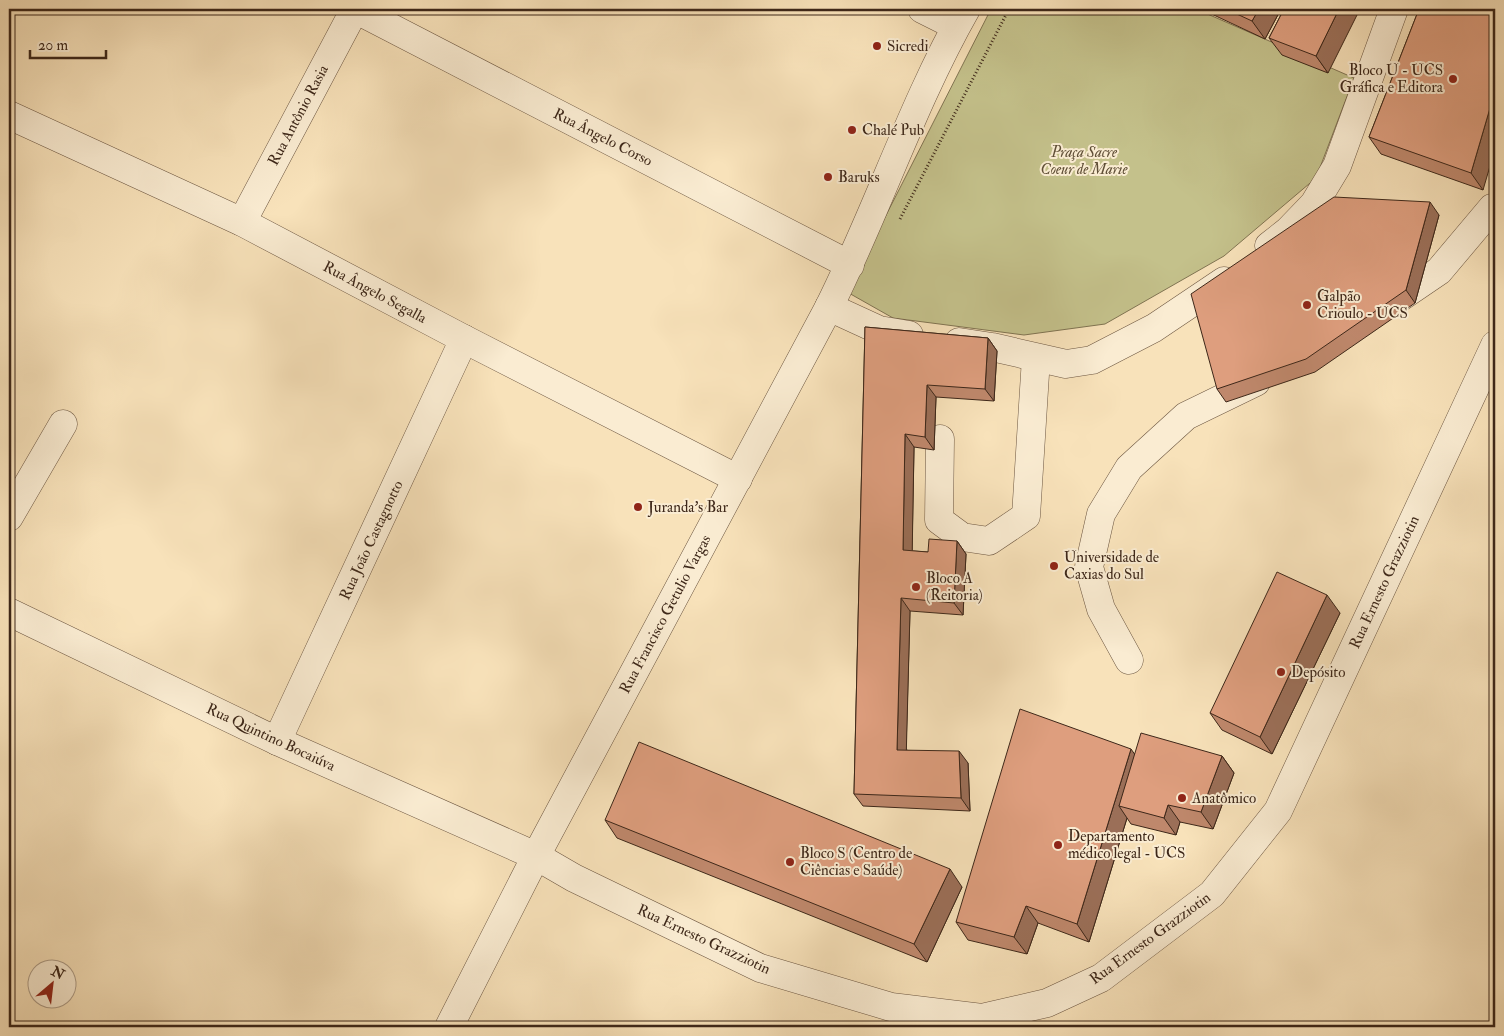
<svg xmlns="http://www.w3.org/2000/svg" width="1504" height="1036" viewBox="0 0 1504 1036" font-family="'IM FELL Double Pica',serif">
  <style>
    .green { fill: #c4c18b; stroke: #807452 }
    .lines { fill: none; stroke-linecap: round; stroke-linejoin: round }
    .minor-casing { stroke: #6c5641; stroke-width: 29 }
    .path { stroke: #3d2719; stroke-width: 3; stroke-dasharray: 1 2.5; stroke-linecap: butt }
    .minor { stroke: #faecd2; stroke-width: 28 }
    .wall { fill: #bf886c; stroke: #3d2719 }
    .shaded-wall { fill: #9b6f58; stroke: #3d2719 }
    .building { fill: #de9e7e; stroke: #3d2719 }
    .poi-dot { fill: #8f2418; stroke: #faecd2; stroke-width: 2 }
    .labels { text-anchor: middle; stroke-width: 4; stroke-linejoin: round; paint-order: stroke }
    .poi-label { font-size: 15px; fill: #3d2719; stroke: #faecd2; text-anchor: start }
    .street-label { font-size: 15px; fill: #3d2719; stroke: #faecd2 }
    .park-label { font-size: 15px; font-style: italic; fill: #5f4e36; stroke: #faecd2 }
  </style>
  <rect width="100%" height="100%" fill="#f8e2ba"/>
  <filter id="stains"><feTurbulence type="fractalNoise" baseFrequency=".004" numOctaves="4"/><feColorMatrix values="0 0 0 0 .2 0 0 0 0 .09 0 0 0 0 .02 0 0 0 .5 -.17"/></filter>
  <radialGradient id="worn" r=".72"><stop offset=".6" stop-color="#630" stop-opacity="0"/><stop offset="1" stop-color="#630" stop-opacity=".3"/></radialGradient>
  <!-- green -->
  <polygon class="green" points="991,9 1196,9 1354,78 1316,178 1224,256 1105,324 1024,335 893,318 847,292"/>
  <g class="lines">
    <!-- minor casing -->
    <g class="minor-casing">
      <g id="minor">
        <polyline points="355,9 850,265"/>
        <polyline points="922,9 956,26"/>
        <polyline points="9,115 242,222 464,339 738,479"/>
        <polyline points="242,222 355,9"/>
        <polyline points="1269,246 1288,231 1314,204 1337,166 1394,9"/>
        <polyline points="1389,305 1439,271 1492,208"/>
        <polyline points="829,307 879,330 909,335"/>
        <polyline points="959,342 992,347 1066,364 1092,360 1154,328 1224,281"/>
        <polyline points="940,439 939,520 962,537 989,541 1026,516 1036,358"/>
        <polyline points="9,517 63,424"/>
        <polyline points="9,612 277,741 536,856 574,878 760,968 891,1007 982,1018 1047,1003 1101,978 1212,894 1278,811 1495,345"/>
        <polyline points="1129,660 1101,609 1089,567 1101,514 1129,468 1186,416 1256,382"/>
        <polyline points="277,741 464,339"/>
        <path d="M449 1027 536 856 829 307C878 209 912 104 966 9"/>
      </g>
    </g>
    <!-- path -->
    <polyline class="path" points="900,219 1009,9"/>
    <!-- minor -->
    <use href="#minor" class="minor"/>
  </g>
  <!-- wall -->
  <g class="wall">
    <polygon points="1201,9 1281,9 1265,39"/>
    <polygon points="1284,9 1328,73 1282,55 1269,38"/>
    <polygon points="1419,9 1483,190 1381,154 1369,137"/>
    <polygon points="1439,215 1415,303 1315,372 1226,402 1217,389"/>
    <polygon points="865,327 988,338 997,351 994,401 936,397 934,450 914,447 912,551 928,552 957,541 966,554 963,615 910,611 906,750 968,763 970,811 863,806 854,794"/>
    <polygon points="1340,613 1272,754 1222,730 1210,713"/>
    <polygon points="1134,754 1222,756 1234,773 1213,829 1180,822 1176,835 1131,824 1127,818 1089,942 1038,923 1027,954 968,940 956,922"/>
    <polygon points="605,820 962,887 927,962 617,838"/>
  </g>
  <!-- shaded-wall -->
  <g class="shaded-wall">
    <polygon points="1259,9 1281,9 1265,39 1252,21"/>
    <polygon points="1339,9 1360,9 1328,73 1316,56"/>
    <polygon points="1495,91 1495,149 1483,190 1471,173"/>
    <polygon points="1430,202 1439,215 1415,303 1406,290"/>
    <polygon points="988,338 997,351 994,401 985,389"/>
    <polygon points="927,385 936,397 934,450 925,437"/>
    <polygon points="905,434 914,447 912,563 903,550"/>
    <polygon points="957,541 966,554 963,615 954,603"/>
    <polygon points="1327,595 1340,613 1272,754 1260,737"/>
    <polygon points="901,598 910,611 906,763 897,750"/>
    <polygon points="1131,749 1143,766 1119,806 1127,818 1089,942 1077,924"/>
    <polygon points="959,751 968,763 970,811 961,798"/>
    <polygon points="1222,756 1234,773 1213,829 1201,812"/>
    <polygon points="1168,805 1180,822 1176,835 1164,818"/>
    <polygon points="950,869 962,887 927,962 914,944"/>
    <polygon points="1026,906 1038,923 1027,954 1014,937"/>
  </g>
  <!-- building -->
  <g class="building">
    <polygon points="1226,9 1259,9 1252,21"/>
    <polygon points="1284,9 1339,9 1316,56 1269,38"/>
    <polygon points="1419,9 1495,9 1495,91 1471,173 1369,137"/>
    <polygon points="1334,197 1430,202 1406,290 1306,359 1217,389 1191,294"/>
    <polygon points="865,327 988,338 985,389 927,385 925,437 905,434 903,550 928,552 929,539 957,541 954,603 901,598 897,750 959,751 961,798 854,794"/>
    <polygon points="1277,572 1327,595 1260,737 1210,713"/>
    <polygon points="1020,709 1131,749 1077,924 1026,906 1014,937 956,922"/>
    <polygon points="1141,733 1222,756 1201,812 1168,805 1164,818 1119,806"/>
    <polygon points="639,742 950,869 914,944 605,820"/>
  </g>
  <!-- markers -->
  <g class="poi-dot">
    <circle cx="877" cy="46" r="5"/>
    <circle cx="1453" cy="79" r="5"/>
    <circle cx="852" cy="130" r="5"/>
    <circle cx="828" cy="177" r="5"/>
    <circle cx="1307" cy="305" r="5"/>
    <circle cx="638" cy="507" r="5"/>
    <circle cx="1054" cy="566" r="5"/>
    <circle cx="916" cy="587" r="5"/>
    <circle cx="1281" cy="672" r="5"/>
    <circle cx="1182" cy="798" r="5"/>
    <circle cx="1058" cy="845" r="5"/>
    <circle cx="790" cy="862" r="5"/>
  </g>
  <g class="labels">
    <!-- poi labels -->
    <g class="poi-label">
      <text x="887" y="51">Sicredi</text>
      <text x="1443" y="75" text-anchor="end">Bloco U - UCS<tspan x="1443" dy="17">Gráfica e Editora</tspan></text>
      <text x="862" y="135">Chalé Pub</text>
      <text x="838" y="182">Baruks</text>
      <text x="1317" y="301">Galpão<tspan x="1317" dy="17">Crioulo - UCS</tspan></text>
      <text x="648" y="512">Juranda's Bar</text>
      <text x="1064" y="562">Universidade de<tspan x="1064" dy="17">Caxias do Sul</tspan></text>
      <text x="926" y="583">Bloco A<tspan x="926" dy="17">(Reitoria)</tspan></text>
      <text x="1291" y="677">Depósito</text>
      <text x="1192" y="803">Anatômico</text>
      <text x="1068" y="841">Departamento<tspan x="1068" dy="17">médico legal - UCS</tspan></text>
      <text x="800" y="858">Bloco S (Centro de<tspan x="800" dy="17">Ciências e Saúde)</tspan></text>
    </g>
    <!-- street labels -->
    <g class="street-label">
      <text transform="translate(298 115) rotate(-62)" y="5">Rua Antônio Rasia</text>
      <text transform="translate(603 137) rotate(27)" y="5">Rua Ângelo Corso</text>
      <text transform="translate(375 292) rotate(28)" y="5">Rua Ângelo Segalla</text>
      <text transform="translate(371 540) rotate(-65)" y="5">Rua João Castagnotto</text>
      <text transform="translate(1384 582) rotate(-65)" y="5">Rua Ernesto Grazziotin</text>
      <text transform="translate(665 614) rotate(-62)" y="5">Rua Francisco Getulio Vargas</text>
      <text transform="translate(271 737) rotate(25)" y="5">Rua Quintino Bocaiúva</text>
      <text transform="translate(1150 938) rotate(-36)" y="5">Rua Ernesto Grazziotin</text>
      <text transform="translate(704 939) rotate(25)" y="5">Rua Ernesto Grazziotin</text>
    </g>
    <!-- park labels -->
    <g class="park-label">
      <text x="1084" y="157">Praça Sacre<tspan x="1084" dy="17">Coeur de Marie</tspan></text>
    </g>
  </g>
  <!-- margin -->
  <rect width="1504" height="1036" fill="none" stroke="#f8e2ba" stroke-width="30"/>
  <rect x="10" y="10" width="1484" height="1016" fill="none" stroke="#3d2719" stroke-width="2.5"/>
  <rect x="15" y="15" width="1474" height="1006" fill="none" stroke="#3d2719"/>
  <!-- north arrow -->
  <g transform="translate(52 984) rotate(28)"><circle r="24" fill="#faecd2" stroke="#ae9d88"/>
  <path d="M0-4L9 19L0 12L-9 19Z" fill="#8f2418"/>
  <text y="-8" font-size="14" font-weight="bold" text-anchor="middle" fill="#3d2719">N</text>
  </g>
  <!-- scale -->
  <path d="M30 50v8h76v-8" fill="none" stroke="#3d2719" stroke-width="2.5"/>
  <text x="38" y="50" font-size="15" fill="#3d2719" stroke="#faecd2" stroke-width="4" paint-order="stroke">20 m</text>
  <rect width="100%" height="100%" filter="url(#stains)"/>
  <rect width="100%" height="100%" fill="url(#worn)"/>
</svg>
